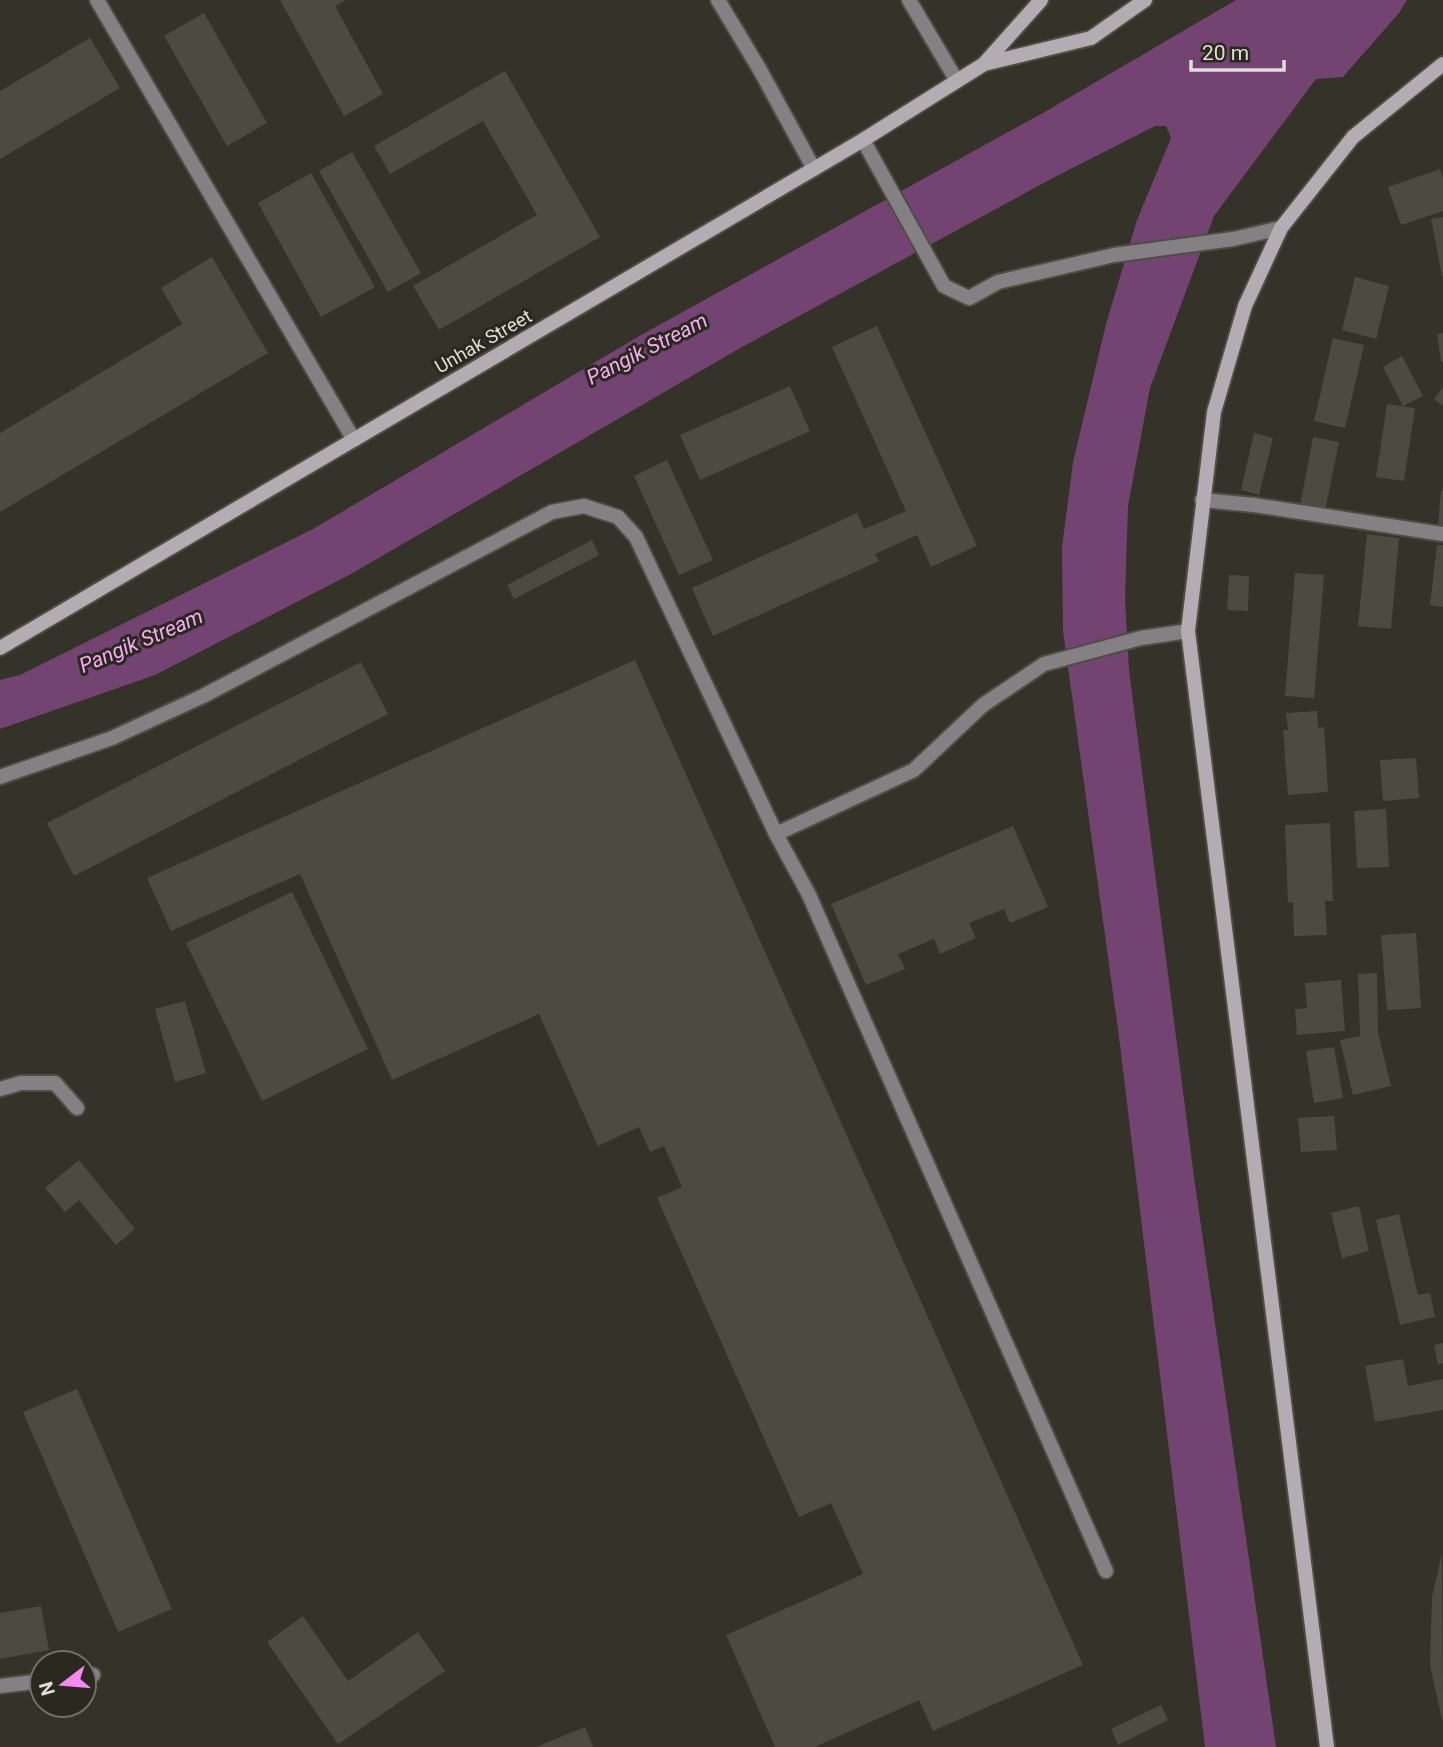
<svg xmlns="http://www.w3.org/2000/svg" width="1443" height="1747" viewBox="0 0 1443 1747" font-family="Roboto,sans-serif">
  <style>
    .water { fill: #734371 }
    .building { fill: #4d4b41 }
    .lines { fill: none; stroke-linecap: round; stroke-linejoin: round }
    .lane-casing { stroke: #4f4e45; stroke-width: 18 }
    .street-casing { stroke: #4f4e45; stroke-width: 18 }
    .secondary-casing { stroke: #4f4e45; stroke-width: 18 }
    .lane { stroke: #858084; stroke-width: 14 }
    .street { stroke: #858084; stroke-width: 14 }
    .secondary { stroke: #b3adb3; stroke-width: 14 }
    .labels { text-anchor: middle; stroke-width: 6; stroke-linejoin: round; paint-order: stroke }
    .street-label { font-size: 19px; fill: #dfded8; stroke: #2a281f }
    .water-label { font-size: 21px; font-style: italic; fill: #f6acf1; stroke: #2a281f }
  </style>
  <rect width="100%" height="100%" fill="#343229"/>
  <!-- water -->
  <polygon class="water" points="1236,0 1407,0 1399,13 1343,77 1316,79 1214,216 1150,388 1128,506 1125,599 1129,670 1194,1177 1276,1747 1205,1747 1119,1037 1063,631 1062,547 1073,462 1106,324 1137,220 1171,138 1166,126 1155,126 1049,180 735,351 351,574 155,675 0,729 0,680 20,675 313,529 641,335 1048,110"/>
  <!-- building -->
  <g class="building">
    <polygon points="280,0 346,0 335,6 383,94 344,116"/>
    <polygon points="204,13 267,123 227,146 164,36"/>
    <polygon points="90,38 120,88 0,159 0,91"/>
    <polygon points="505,71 600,237 439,330 413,286 537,215 483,121 390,174 374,146"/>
    <polygon points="352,152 421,273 388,292 319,171"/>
    <polygon points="1440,169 1443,179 1443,211 1401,225 1388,187"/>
    <polygon points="311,173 375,287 321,317 258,203"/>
    <polygon points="1443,217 1443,276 1442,276 1431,219"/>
    <polygon points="212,257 268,353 0,512 0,433 182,324 161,288"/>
    <polygon points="1355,277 1389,286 1376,339 1342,330"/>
    <polygon points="877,326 977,546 931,567 917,535 875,554 879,561 713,636 692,588 857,513 864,529 906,511 832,347"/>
    <polygon points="1443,333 1443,362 1441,362 1437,334"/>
    <polygon points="1333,338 1364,345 1345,428 1314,421"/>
    <polygon points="1402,356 1423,396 1403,406 1383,367"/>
    <polygon points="790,386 810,431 700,480 680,435"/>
    <polygon points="1443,387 1443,406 1434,399"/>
    <polygon points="1387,404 1415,408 1404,481 1376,477"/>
    <polygon points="1254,433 1273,438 1259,495 1241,490"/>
    <polygon points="1313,437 1339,442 1325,511 1300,506"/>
    <polygon points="667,460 713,560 679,575 634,476"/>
    <polygon points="1441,490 1443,491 1443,526 1438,525"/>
    <polygon points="1367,534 1399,538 1391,629 1358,626"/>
    <polygon points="592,540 599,555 514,599 507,585"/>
    <polygon points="1437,545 1443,545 1443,607 1430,605"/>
    <polygon points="1295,573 1324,575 1314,698 1285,696"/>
    <polygon points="1229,575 1249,576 1248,611 1227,610"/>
    <polygon points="635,660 1083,1665 933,1731 919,1700 815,1747 775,1747 726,1635 863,1574 831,1503 799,1517 657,1198 682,1187 664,1146 650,1152 639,1127 598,1146 539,1014 392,1080 300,874 171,931 147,878"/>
    <polygon points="361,662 388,714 74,876 47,823"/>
    <polygon points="1317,711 1318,728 1324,727 1328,792 1288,795 1283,730 1288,730 1286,713"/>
    <polygon points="1416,758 1419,798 1383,801 1380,760"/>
    <polygon points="1386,809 1389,867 1357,868 1354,811"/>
    <polygon points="1330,823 1333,901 1325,901 1327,935 1294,936 1293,902 1288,903 1285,825"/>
    <polygon points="1013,826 1048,907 1010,923 1004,909 969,923 976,938 940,954 934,939 898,954 905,969 866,985 831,904"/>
    <polygon points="292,892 368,1049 262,1101 186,943"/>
    <polygon points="1416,933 1421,1008 1387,1010 1381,935"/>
    <polygon points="1377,973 1378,1032 1391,1086 1353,1095 1340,1040 1360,1036 1358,974"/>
    <polygon points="1341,980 1345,1031 1297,1035 1295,1009 1307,1008 1305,983"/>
    <polygon points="185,1001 206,1073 175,1082 155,1009"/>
    <polygon points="1334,1047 1343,1098 1314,1103 1306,1051"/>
    <polygon points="1334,1116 1337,1150 1301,1152 1298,1118"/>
    <polygon points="79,1160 135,1229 116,1245 79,1200 65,1212 45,1188"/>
    <polygon points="1359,1206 1369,1251 1342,1258 1331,1213"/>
    <polygon points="1399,1214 1418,1295 1430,1293 1435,1317 1400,1325 1376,1220"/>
    <polygon points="1443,1343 1443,1363 1438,1365 1434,1345"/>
    <polygon points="1403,1359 1408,1386 1443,1379 1443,1410 1375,1422 1365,1366"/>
    <polygon points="77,1389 172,1609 118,1632 23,1412"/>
    <polygon points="1442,1554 1443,1720 1442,1720 1430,1665 1432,1597"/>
    <polygon points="41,1606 49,1650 0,1659 0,1613"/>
    <polygon points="303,1616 348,1681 418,1632 445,1671 338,1744 267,1642"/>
    <polygon points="1161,1705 1168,1720 1118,1745 1111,1729"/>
    <polygon points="585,1727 593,1747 536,1747"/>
  </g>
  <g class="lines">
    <!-- lane casing -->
    <g class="lane-casing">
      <g id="lane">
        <polyline points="718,0 760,70 814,169"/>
        <polyline points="776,834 809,895 1106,1571"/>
        <polyline points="0,1089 21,1083 55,1083 77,1108"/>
      </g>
    </g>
    <!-- street casing -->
    <g class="street-casing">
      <g id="street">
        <polyline points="97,0 354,440"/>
        <polyline points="909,0 957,81"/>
        <polyline points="863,140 944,286 969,298 998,282 1114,255 1233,239 1281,228"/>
        <polyline points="1202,500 1254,505 1443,534"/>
        <polyline points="0,777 112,738 203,696 552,512 584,506 618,517 636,537 776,834 914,770 983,705 1044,664 1141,638 1188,631"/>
        <polyline points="84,1676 93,1675"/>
        <polyline points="0,1686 42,1681"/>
      </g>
    </g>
    <!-- secondary casing -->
    <g class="secondary-casing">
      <g id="secondary">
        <polyline points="984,64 1091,38 1145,0"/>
        <polyline points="0,648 863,140 984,64 1041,0"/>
        <polyline points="1327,1747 1188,631 1214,412 1245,306 1281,228 1353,137 1443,64"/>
      </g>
    </g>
    <!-- lane -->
    <use href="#lane" class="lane"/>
    <!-- street -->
    <use href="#street" class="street"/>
    <!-- secondary -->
    <use href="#secondary" class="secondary"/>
  </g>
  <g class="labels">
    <!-- street labels -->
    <g class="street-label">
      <text transform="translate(483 341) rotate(-30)" y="7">Unhak Street</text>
    </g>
    <!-- water labels -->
    <g class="water-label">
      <text transform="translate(647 349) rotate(-27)" y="7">Pangik Stream</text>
      <text transform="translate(141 641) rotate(-23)" y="7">Pangik Stream</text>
    </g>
  </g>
  <!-- north arrow -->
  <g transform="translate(63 1684) rotate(254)"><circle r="33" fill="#2a281f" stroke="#727169" stroke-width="2"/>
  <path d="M0-5L12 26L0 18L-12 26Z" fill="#f589ef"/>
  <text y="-10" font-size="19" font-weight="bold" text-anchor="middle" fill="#dfded8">N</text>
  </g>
  <!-- scale -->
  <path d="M1191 60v10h93v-10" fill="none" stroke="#dfded8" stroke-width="3.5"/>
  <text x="1202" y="60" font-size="21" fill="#dfded8" stroke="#2a281f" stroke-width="5" paint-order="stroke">20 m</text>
</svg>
